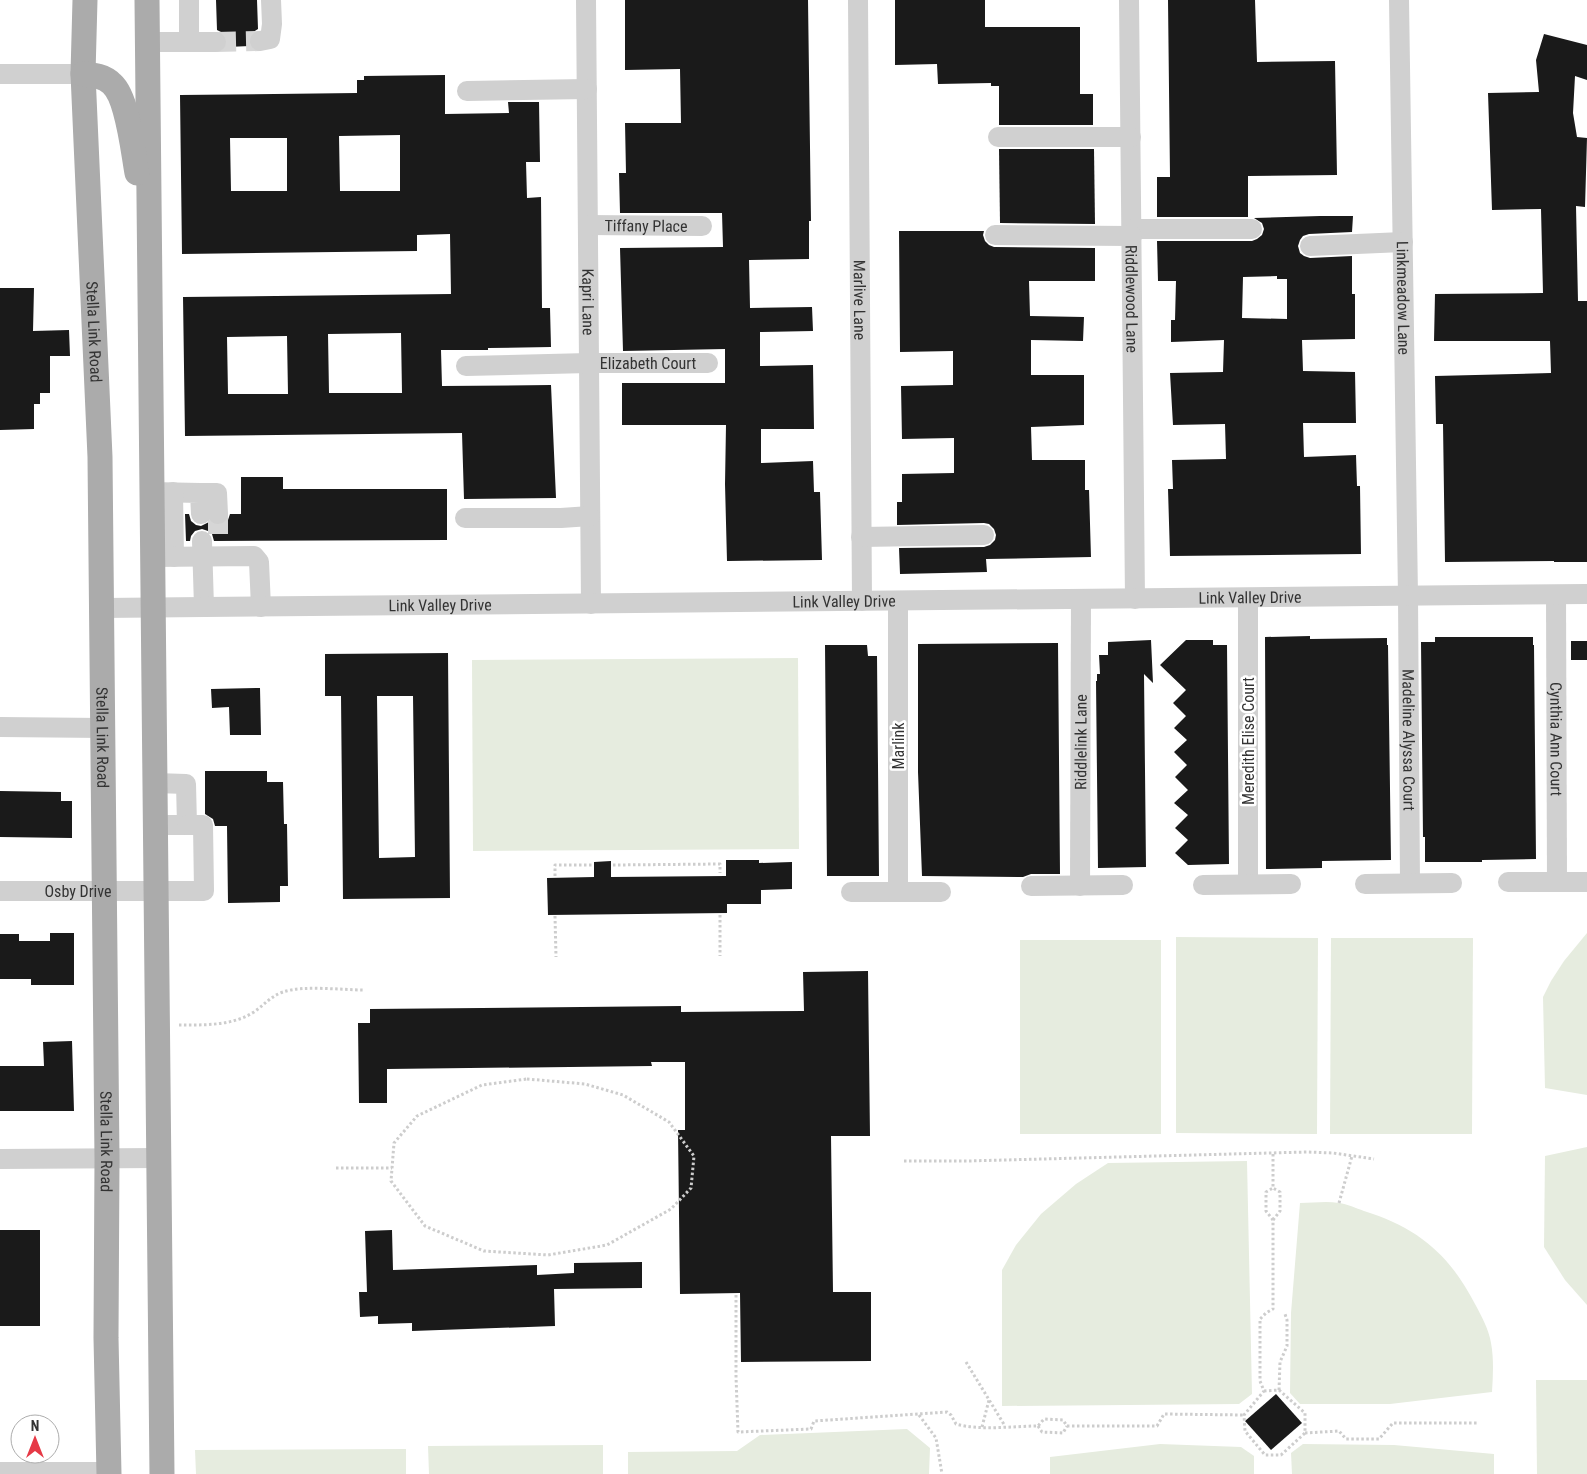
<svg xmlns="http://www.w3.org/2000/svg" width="1587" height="1474" viewBox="0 0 1587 1474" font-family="'Roboto Condensed',sans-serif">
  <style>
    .green { fill: #e6ecdf }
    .building { fill: #1a1a1a; fill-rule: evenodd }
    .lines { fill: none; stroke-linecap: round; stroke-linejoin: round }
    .minor-tunnel { stroke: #d6d6d6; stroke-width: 20; stroke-dasharray: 20 10; stroke-linecap: butt }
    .path { stroke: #cdcdcd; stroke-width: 3; stroke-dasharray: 2.5 2.5; stroke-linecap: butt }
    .minor { stroke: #d0d0d0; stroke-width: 20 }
    .major { stroke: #ababab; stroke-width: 25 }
    .labels { text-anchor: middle; stroke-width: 5; stroke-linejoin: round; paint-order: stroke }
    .street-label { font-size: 16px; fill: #333; stroke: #fff }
  </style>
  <rect width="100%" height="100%" fill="#fff"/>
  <!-- green -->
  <g class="green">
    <polygon points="798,658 799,849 473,851 472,660"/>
    <polygon points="1587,933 1587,1095 1545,1088 1543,997 1551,981 1564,961"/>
    <polygon points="1176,937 1318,938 1317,1134 1176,1133"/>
    <polygon points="1331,938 1473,938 1472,1134 1330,1134"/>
    <rect x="1020" y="940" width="141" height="194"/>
    <polygon points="1587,1147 1587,1305 1565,1280 1544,1247 1545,1156"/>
    <polygon points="1247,1161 1252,1394 1239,1404 1002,1406 1002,1270 1016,1245 1041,1214 1076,1184 1108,1163"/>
    <path d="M1300 1203C1313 1203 1326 1201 1339 1203 1347 1204 1356 1208 1364 1211 1418 1228 1449 1254 1475 1304 1481 1315 1489 1330 1491 1343 1494 1359 1493 1376 1492 1392L1390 1404H1300L1290 1393 1291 1313Z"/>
    <polygon points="1536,1380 1587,1380 1587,1474 1537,1474"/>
    <polygon points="907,1429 930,1448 929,1474 628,1474 628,1452 737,1451 760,1435"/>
    <polygon points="1160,1444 1241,1447 1254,1456 1254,1474 1050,1474 1050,1457"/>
    <polygon points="1303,1444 1394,1445 1494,1454 1494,1474 1292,1474 1291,1453"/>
    <polygon points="603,1445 603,1474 429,1474 428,1446"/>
    <polygon points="406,1449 406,1474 196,1474 195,1450"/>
  </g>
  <!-- building -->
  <g class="building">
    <polygon points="216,0 257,0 258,29 253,32 249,37 250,46 227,47 228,42 226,36 221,32 217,30"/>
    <polygon points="625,0 808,0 811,221 809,221 809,259 749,260 750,308 812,307 813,331 760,332 760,366 813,365 814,429 761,429 761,463 813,461 814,492 820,492 822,560 727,561 725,484 726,425 622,425 622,383 725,383 725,349 623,351 620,248 723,247 722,213 620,213 619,173 626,173 625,123 681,123 680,69 625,70"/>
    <polygon points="895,0 985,0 985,27 1080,27 1080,94 1093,94 1093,125 999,125 999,86 991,86 991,83 938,84 937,64 895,65"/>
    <polygon points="1168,0 1255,0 1257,62 1335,61 1337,175 1248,176 1248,217 1157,217 1157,177 1170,177"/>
    <polygon points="1544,34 1587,45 1587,80 1575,76 1573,113 1577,137 1587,138 1585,207 1576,206 1578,301 1587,301 1587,562 1554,562 1554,561 1445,562 1443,424 1436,424 1435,376 1551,373 1550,341 1434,341 1435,294 1543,293 1541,209 1492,210 1488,93 1539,92 1536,60"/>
    <path d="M445 75V114L509 113 508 102H539L540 162H526L527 198 541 197 542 308H550L551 347 488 348V350H441L442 386 551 385 556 498 464 499 462 433 185 436 183 297 451 294 450 234 417 235V251L182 254 180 95 357 93V80H364V76ZM400 135V191H340L339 136ZM230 138H287V191H231ZM401 333 402 393H329L328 334ZM287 336 288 394H228L227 337Z"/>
    <polygon points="999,149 1094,149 1095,224 1000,223"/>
    <path d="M1320 216H1353L1352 232 1309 234 1303 236 1300 240 1298 246 1300 253 1304 256 1310 258 1352 256V294H1355V339L1302 340 1303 371 1355 372 1356 423H1303L1304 457 1356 455 1357 486H1360L1361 554 1170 556 1168 489H1173L1172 460 1226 459 1225 424 1173 425 1170 373 1223 372 1224 340 1171 342V320H1175L1176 281H1158L1157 241H1252L1257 239 1262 235 1264 229 1262 223 1254 218ZM1277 276V279H1287V319L1242 318 1243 277Z"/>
    <polygon points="899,231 984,231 983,235 985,241 989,245 994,247 1095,248 1095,281 1029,281 1030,316 1084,317 1083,341 1031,340 1031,375 1084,375 1084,425 1031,427 1032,460 1085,460 1085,490 1089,490 1091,557 986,559 987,572 900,574 899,548 984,547 990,545 995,540 996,535 994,529 989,524 984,523 897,525 897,502 902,502 902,474 954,473 954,438 902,439 901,386 953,385 953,351 900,352"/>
    <polygon points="0,288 34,288 33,331 69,330 70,356 50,356 50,393 40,393 40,404 34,404 34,429 0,430"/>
    <polygon points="241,477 283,477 283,489 447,489 447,540 214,541 212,534 208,531 202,529 195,531 191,536 190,541 186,541 185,514 189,514 191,521 196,525 201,526 209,522 213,525 219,526 225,524 228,520 230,514 241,514"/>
    <polygon points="1310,636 1310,639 1387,638 1387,645 1388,645 1391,860 1322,861 1322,868 1266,869 1265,637"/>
    <polygon points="1435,637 1533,637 1533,645 1534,645 1536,859 1482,860 1482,862 1425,862 1425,837 1423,837 1421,642 1435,642"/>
    <polygon points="1151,640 1153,683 1144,674 1146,867 1098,868 1096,681 1097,681 1097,674 1100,674 1099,655 1108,655 1108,642"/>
    <polygon points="1186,640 1213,640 1213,645 1227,645 1229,864 1188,865 1175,853 1188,840 1175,828 1188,815 1174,803 1188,790 1175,777 1187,765 1174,752 1187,740 1174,728 1186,716 1173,703 1186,690 1160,665"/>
    <rect x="1571" y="641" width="16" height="19"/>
    <polygon points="1058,643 1060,874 1031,874 1023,877 922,876 918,772 918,644"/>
    <polygon points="825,645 867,645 868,656 877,656 879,876 827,876"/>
    <path d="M448 653 450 898 343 899 341 696H325V654ZM377 696H413L415 857 379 858Z"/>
    <polygon points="260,688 261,735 230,735 229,707 212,708 211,689"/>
    <polygon points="205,771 267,771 267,782 283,782 284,824 287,824 288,886 280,886 280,902 228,903 227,826 215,826 213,819 205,814"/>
    <polygon points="0,791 61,792 61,801 72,801 72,838 0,837"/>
    <polygon points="726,860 759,860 759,863 792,862 792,889 761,890 761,904 727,904 727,913 548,915 547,878 594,877 594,862 611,861 611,877 726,876"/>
    <polygon points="50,933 74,933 74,985 31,985 31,979 0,979 0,934 19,934 19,941 50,941"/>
    <polygon points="868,971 870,1136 831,1136 833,1292 871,1292 871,1361 741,1362 740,1293 680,1294 678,1130 685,1130 685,1062 651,1062 652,1066 387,1069 387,1103 359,1103 358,1023 370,1023 370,1009 681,1006 681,1012 804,1011 803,972"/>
    <polygon points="72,1041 74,1111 0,1111 0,1066 44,1066 43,1042"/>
    <rect x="0" y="1230" width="40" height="96"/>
    <polygon points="392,1230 393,1270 537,1265 537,1275 574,1273 574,1263 642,1262 642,1288 554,1289 555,1326 412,1331 412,1323 378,1324 378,1316 360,1317 359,1292 367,1292 365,1231"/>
    <polygon points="1276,1394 1302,1423 1271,1450 1245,1421"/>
  </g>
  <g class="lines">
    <!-- minor-tunnel -->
    <g class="minor-tunnel">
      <polyline points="216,42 260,41"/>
      <polyline points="218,514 218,541"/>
    </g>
    <!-- path -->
    <g class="path">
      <polyline points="613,865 720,864 720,873"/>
      <polyline points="555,876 555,865 592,865"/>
      <polyline points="720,915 720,956"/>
      <polyline points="555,916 556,957"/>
      <path d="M179 1025C204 1025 232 1026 254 1012 264 1005 271 996 283 992 303 985 341 990 364 990"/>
      <polygon points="527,1079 585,1084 623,1095 669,1122 694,1156 691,1188 671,1209 607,1245 548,1255 484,1251 425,1226 391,1181 394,1143 417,1116 482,1085"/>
      <polyline points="904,1161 967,1161 1307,1152 1333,1153 1374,1159"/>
      <polyline points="336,1168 392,1168"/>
      <polyline points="1339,1203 1352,1156"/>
      <polyline points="1273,1220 1280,1211 1280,1192 1273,1188"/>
      <path d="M736 1295V1376L738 1432 811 1429 814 1421 947 1412 951 1415 956 1424C980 1431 1012 1426 1038 1426L1044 1419 1063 1420 1067 1426H1157L1164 1414 1244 1415"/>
      <polyline points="966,1362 1005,1426"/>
      <polyline points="1279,1390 1280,1362 1287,1346 1287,1320 1285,1314"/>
      <polyline points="1264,1391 1279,1390 1305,1413 1305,1433 1281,1455 1265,1455 1245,1431 1244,1415 1264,1391 1260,1381 1260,1319 1266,1313 1273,1309 1273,1220 1266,1211 1266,1192 1273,1188 1273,1153"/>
      <polyline points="919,1415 936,1438 942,1474"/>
      <polyline points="1038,1426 1042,1432 1063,1433 1067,1426"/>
      <polyline points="982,1427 989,1400"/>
      <polyline points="1305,1433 1339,1431 1346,1439 1379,1439 1393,1423 1477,1423"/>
    </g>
    <!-- minor -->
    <g class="minor">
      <polyline points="189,0 189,42"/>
      <path id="s1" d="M586 0 591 604"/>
      <path id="s2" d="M858 0 862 601"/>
      <path id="s3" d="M1129 0 1135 599"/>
      <path id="s4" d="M1399 0 1408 596 1410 883"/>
      <polyline points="260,41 270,39 272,24 271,0"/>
      <polyline points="148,42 216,42"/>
      <polyline points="0,74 83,74"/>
      <polyline points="467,91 587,89"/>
      <polyline points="998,137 1131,137"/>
      <path id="s5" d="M588 225 702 226"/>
      <polyline points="1132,229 1252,229"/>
      <polyline points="995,235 1132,236"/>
      <polyline points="1310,246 1403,242"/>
      <path id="s6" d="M466 366 589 363H708"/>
      <polyline points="152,492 200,493 201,514"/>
      <polyline points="173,492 174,557"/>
      <polyline points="200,493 217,493 218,514"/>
      <polyline points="465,518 561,518 590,516"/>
      <polyline points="861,537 984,535"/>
      <polyline points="202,541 204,607"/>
      <polyline points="153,557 254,556 259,562 261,607"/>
      <path id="s7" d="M1556 595 1557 882"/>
      <polyline points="898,601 898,892"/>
      <path id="s8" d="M102 608 1587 594"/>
      <polyline points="0,727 103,728"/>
      <polyline points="155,783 186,784 187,825 156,825"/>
      <polyline points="1508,882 1587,882"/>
      <polyline points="1248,884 1248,598"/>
      <polyline points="1365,884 1452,883"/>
      <polyline points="1203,885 1291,884"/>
      <polyline points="1031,886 1123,885"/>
      <path id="s9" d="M1080 886 1081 599"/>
      <path id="s10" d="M0 891H204L203 825H187"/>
      <polyline points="851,892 941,892"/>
      <polyline points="0,1159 159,1158"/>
      <polyline points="0,1472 109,1472"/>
    </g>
    <!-- major -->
    <g class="major">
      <path id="s11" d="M85 0 83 74 100 457 107 1159 106 1338 109 1474"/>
      <polyline points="147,0 162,1474"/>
      <path d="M83 74C94 75 104 76 112 84 128 98 133 152 137 173"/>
    </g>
  </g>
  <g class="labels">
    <!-- street labels -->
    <g class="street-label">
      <text dy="6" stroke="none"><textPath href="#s5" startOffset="58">Tiffany Place</textPath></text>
      <text dy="6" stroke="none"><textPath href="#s4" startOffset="298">Linkmeadow Lane</textPath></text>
      <text dy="6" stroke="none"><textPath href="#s3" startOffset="299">Riddlewood Lane</textPath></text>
      <text dy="6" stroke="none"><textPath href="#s2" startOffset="300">Marlive Lane</textPath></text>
      <text dy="6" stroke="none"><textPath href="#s1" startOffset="302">Kapri Lane</textPath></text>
      <text dy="6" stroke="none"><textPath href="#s11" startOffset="332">Stella Link Road</textPath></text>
      <text dy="6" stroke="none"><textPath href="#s6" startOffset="182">Elizabeth Court</textPath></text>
      <text dy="6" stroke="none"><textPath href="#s8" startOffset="1148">Link Valley Drive</textPath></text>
      <text dy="6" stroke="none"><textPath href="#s8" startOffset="742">Link Valley Drive</textPath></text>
      <text dy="6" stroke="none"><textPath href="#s8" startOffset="338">Link Valley Drive</textPath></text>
      <text dy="6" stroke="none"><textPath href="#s11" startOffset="738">Stella Link Road</textPath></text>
      <text dy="6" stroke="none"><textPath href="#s7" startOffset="144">Cynthia Ann Court</textPath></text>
      <text dy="6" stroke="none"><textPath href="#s4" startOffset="740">Madeline Alyssa Court</textPath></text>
      <text transform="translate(1248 741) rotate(-90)" y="6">Meredith Elise Court</text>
      <text dy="6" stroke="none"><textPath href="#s9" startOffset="144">Riddlelink Lane</textPath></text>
      <text transform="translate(898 746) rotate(-90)" y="6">Marlink</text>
      <text dy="6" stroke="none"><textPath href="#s10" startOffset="78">Osby Drive</textPath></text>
      <text dy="6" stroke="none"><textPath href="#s11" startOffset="1142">Stella Link Road</textPath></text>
    </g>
  </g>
  <!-- north arrow -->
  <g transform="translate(35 1439)"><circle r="24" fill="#ffffff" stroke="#adadad"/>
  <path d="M0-4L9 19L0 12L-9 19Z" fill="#e63946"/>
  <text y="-8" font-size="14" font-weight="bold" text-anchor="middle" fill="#333333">N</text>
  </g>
</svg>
